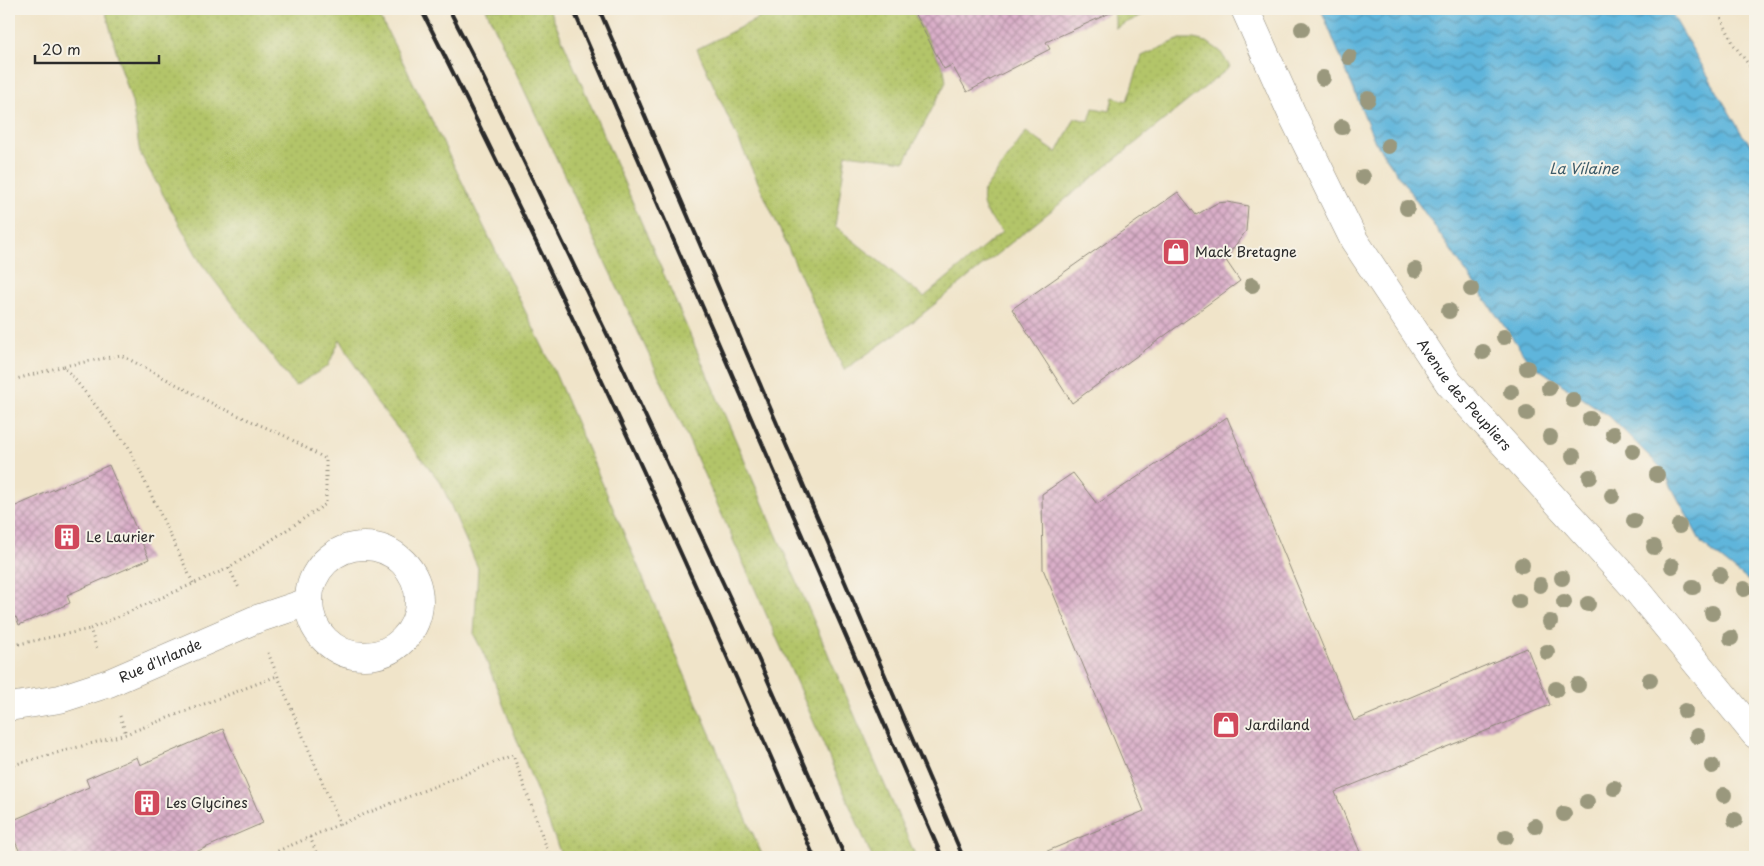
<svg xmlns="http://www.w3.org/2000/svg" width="1764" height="866" viewBox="0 0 1764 866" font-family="'Playpen Sans',sans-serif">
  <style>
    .grass { fill: url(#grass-dots); stroke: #6f784a }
    .water { fill: url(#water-waves); stroke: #457083 }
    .building { fill: url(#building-cross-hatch) }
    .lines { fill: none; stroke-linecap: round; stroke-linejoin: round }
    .street-casing { stroke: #8e887a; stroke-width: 29 }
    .path { stroke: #8e887a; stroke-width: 3; stroke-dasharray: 1 4; stroke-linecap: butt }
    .street { stroke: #fff; stroke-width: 28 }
    .rail { stroke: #2b2b2b; stroke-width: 4 }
    .tree { fill: #9a987d }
    .labels { text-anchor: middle; stroke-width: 4; stroke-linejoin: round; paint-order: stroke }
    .poi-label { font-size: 14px; fill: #2b2b2b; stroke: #f7f3e8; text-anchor: start }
    .street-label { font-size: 14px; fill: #2b2b2b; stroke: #f7f3e8 }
    .water-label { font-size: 15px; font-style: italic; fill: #3d5b69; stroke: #f7f3e8 }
  </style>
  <defs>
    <pattern id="grass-dots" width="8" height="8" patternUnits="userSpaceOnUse" patternTransform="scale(1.25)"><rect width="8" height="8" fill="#b3c569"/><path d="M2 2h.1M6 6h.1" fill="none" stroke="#9aa95b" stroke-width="1.8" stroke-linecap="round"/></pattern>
    <pattern id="water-waves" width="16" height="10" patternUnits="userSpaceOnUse" patternTransform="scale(1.25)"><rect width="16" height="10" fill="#5fb5db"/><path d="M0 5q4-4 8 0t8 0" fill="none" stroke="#4f93b2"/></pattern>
    <pattern id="building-cross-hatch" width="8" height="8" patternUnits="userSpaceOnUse" patternTransform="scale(1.25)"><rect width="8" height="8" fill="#daafc9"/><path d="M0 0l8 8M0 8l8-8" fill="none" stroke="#b18fa3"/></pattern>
  </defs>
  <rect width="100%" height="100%" fill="#f7f3e8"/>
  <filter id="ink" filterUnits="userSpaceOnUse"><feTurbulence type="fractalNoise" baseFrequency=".02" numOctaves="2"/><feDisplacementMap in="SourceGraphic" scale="10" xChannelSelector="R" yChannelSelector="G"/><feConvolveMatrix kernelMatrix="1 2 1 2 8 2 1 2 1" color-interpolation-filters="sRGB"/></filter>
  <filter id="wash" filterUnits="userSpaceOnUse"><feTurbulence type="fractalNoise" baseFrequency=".0096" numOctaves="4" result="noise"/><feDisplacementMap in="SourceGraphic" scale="20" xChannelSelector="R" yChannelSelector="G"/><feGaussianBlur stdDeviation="1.12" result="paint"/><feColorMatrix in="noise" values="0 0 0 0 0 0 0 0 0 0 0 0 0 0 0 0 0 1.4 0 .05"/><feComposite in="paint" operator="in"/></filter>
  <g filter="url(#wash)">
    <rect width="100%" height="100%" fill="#f0e4c9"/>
    <!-- grass -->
    <g class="grass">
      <polygon points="105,9 376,9 418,92 551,364 763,857 562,857 483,652 474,635 478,568 441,483 375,400 340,339 328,366 295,386 201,263 140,153 132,102 119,61"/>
      <polygon points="486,9 549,9 916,857 872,857 803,697 682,425"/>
      <path d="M777 9H929L915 16 944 69 946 82 905 161 846 154 835 226 924 297 1002 232C992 218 980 212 983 192L1026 132 1057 153 1075 118 1089 121 1093 108 1110 111 1113 97 1127 101 1142 56 1180 39H1193L1207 42 1220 51 1230 67 910 324 844 370 697 49Z"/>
      <path d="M1110 9H1155L1115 28C1115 22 1116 13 1110 9Z"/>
    </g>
    <!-- water -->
    <polygon class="water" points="1321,9 1669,9 1742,134 1755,149 1755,586 1702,544 1662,469 1609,416 1530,363 1375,142"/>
    <g id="blocks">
      <!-- building -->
      <g class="building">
        <polygon points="912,9 1119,9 1046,42 1050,49 967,92 952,65 944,69"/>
        <polygon points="1178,192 1196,215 1217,203 1227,202 1248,206 1246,231 1225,259 1240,281 1072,403 1012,309"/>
        <polygon points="1227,417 1354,721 1527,648 1550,705 1335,792 1362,857 1033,857 1144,811 1043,569 1042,494 1073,473 1097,504"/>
        <polygon points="109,465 149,559 67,595 70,603 45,614 19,625 16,617 9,620 9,509"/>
        <polygon points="223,729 263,823 184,857 22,857 9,828 9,822 89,787 86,779 137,757 140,765"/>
      </g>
    </g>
  </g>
  <g filter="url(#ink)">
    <use href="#blocks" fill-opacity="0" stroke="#8e887a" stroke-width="1"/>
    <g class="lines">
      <!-- street casing -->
      <g class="street-casing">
        <g id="street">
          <path id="s1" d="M1245 9 1292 114 1354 240 1449 383 1636 589 1755 734"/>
          <circle cx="364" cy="601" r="55"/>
          <path id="s2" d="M9 707 60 699 109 683 254 620 308 602"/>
        </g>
      </g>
      <!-- path -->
      <g class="path">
        <polyline points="1717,9 1734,45 1755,73"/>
        <polyline points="64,366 121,355 217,406 285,436 326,459 326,504 229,568 90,629 97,649"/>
        <polyline points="9,381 64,366 128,446 193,583"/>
        <polyline points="229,568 239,588"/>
        <polyline points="9,646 90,629"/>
        <polyline points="268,653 340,824 513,755 550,857"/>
        <polyline points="120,716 126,734"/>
        <polyline points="9,766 126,734 277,676"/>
        <polyline points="310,837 318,857"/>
        <polyline points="264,857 340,824"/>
      </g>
      <!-- street -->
      <use href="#street" class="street"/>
      <!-- rail -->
      <g class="rail">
        <path d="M421 9C562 287 692 571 814 857"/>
        <polyline points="449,9 474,58 617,355 758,658 845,857"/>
        <polyline points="573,9 942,857"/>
        <polyline points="599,9 963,857"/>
      </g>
    </g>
    <!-- trees -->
    <g class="tree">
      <circle cx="1302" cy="29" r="8"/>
      <circle cx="1349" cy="57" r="8"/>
      <circle cx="1323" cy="78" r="8"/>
      <circle cx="1368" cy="99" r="8"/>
      <circle cx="1342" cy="127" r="8"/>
      <circle cx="1388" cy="146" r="8"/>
      <circle cx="1363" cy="177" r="8"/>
      <circle cx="1407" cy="208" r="8"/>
      <circle cx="1415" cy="270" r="8"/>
      <circle cx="1252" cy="285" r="8"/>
      <circle cx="1471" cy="289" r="8"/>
      <circle cx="1449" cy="311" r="8"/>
      <circle cx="1504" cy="337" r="8"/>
      <circle cx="1483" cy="352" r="8"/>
      <circle cx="1527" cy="368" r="8"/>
      <circle cx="1549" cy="388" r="8"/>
      <circle cx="1511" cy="392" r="8"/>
      <circle cx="1573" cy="400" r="8"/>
      <circle cx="1527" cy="413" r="8"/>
      <circle cx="1590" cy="419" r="8"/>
      <circle cx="1613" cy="434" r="8"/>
      <circle cx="1550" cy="437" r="8"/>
      <circle cx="1633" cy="451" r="8"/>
      <circle cx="1573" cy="456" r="8"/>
      <circle cx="1657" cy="475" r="8"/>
      <circle cx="1590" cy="477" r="8"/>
      <circle cx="1612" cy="496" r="8"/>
      <circle cx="1634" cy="521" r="8"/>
      <circle cx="1679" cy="526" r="8"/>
      <circle cx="1654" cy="547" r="8"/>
      <circle cx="1522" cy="565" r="8"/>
      <circle cx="1672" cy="566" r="8"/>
      <circle cx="1720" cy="575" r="8"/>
      <circle cx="1562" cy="578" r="8"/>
      <circle cx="1540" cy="585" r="8"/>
      <circle cx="1693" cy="587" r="8"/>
      <circle cx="1744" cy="589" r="8"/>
      <circle cx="1519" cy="601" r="8"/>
      <circle cx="1564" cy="602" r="8"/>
      <circle cx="1588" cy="604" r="8"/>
      <circle cx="1712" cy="613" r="8"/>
      <circle cx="1550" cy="622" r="8"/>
      <circle cx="1731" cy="638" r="8"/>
      <circle cx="1547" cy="652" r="8"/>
      <circle cx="1650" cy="680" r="8"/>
      <circle cx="1578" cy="685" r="8"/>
      <circle cx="1556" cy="689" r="8"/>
      <circle cx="1685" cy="711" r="8"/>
      <circle cx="1697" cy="736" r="8"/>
      <circle cx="1712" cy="766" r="8"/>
      <circle cx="1614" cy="788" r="8"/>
      <circle cx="1724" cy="795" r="8"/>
      <circle cx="1587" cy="802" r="8"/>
      <circle cx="1564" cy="814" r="8"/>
      <circle cx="1735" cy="820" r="8"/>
      <circle cx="1535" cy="826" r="8"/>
      <circle cx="1506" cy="837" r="8"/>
    </g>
  </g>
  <!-- icons -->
  <defs>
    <g id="shop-square" transform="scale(1.4375)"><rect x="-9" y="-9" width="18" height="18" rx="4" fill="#d1495b" stroke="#f7f3e8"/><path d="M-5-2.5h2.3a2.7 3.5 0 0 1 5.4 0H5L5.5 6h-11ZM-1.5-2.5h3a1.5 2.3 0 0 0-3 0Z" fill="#fff"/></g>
    <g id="building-square" transform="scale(1.4375)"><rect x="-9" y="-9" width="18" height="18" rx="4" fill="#d1495b" stroke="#f7f3e8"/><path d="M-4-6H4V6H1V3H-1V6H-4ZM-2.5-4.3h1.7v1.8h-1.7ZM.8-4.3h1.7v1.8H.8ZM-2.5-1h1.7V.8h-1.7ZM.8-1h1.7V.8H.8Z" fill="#fff"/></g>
  </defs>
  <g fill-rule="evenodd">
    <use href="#shop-square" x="1176" y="252"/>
    <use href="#building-square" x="67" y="537"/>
    <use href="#shop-square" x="1226" y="725"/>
    <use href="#building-square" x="147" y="803"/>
  </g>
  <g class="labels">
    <!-- poi labels -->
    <g class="poi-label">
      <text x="1195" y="257">Mack Bretagne</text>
      <text x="86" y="542">Le Laurier</text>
      <text x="1245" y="730">Jardiland</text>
      <text x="166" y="808">Les Glycines</text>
    </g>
    <!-- street labels -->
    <g class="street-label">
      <text dy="5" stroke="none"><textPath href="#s1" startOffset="446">Avenue des Peupliers</textPath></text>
      <text dy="5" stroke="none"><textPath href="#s2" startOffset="159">Rue d'Irlande</textPath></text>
    </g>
    <!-- water labels -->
    <g class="water-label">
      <text x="1584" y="174">La Vilaine</text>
    </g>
  </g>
  <!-- margin -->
  <rect width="1764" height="866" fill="none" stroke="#f7f3e8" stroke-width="30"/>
  <!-- scale -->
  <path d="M35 55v8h124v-8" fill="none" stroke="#2b2b2b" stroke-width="2.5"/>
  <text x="42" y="55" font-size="15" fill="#2b2b2b" stroke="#f7f3e8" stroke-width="4" paint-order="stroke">20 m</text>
</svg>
